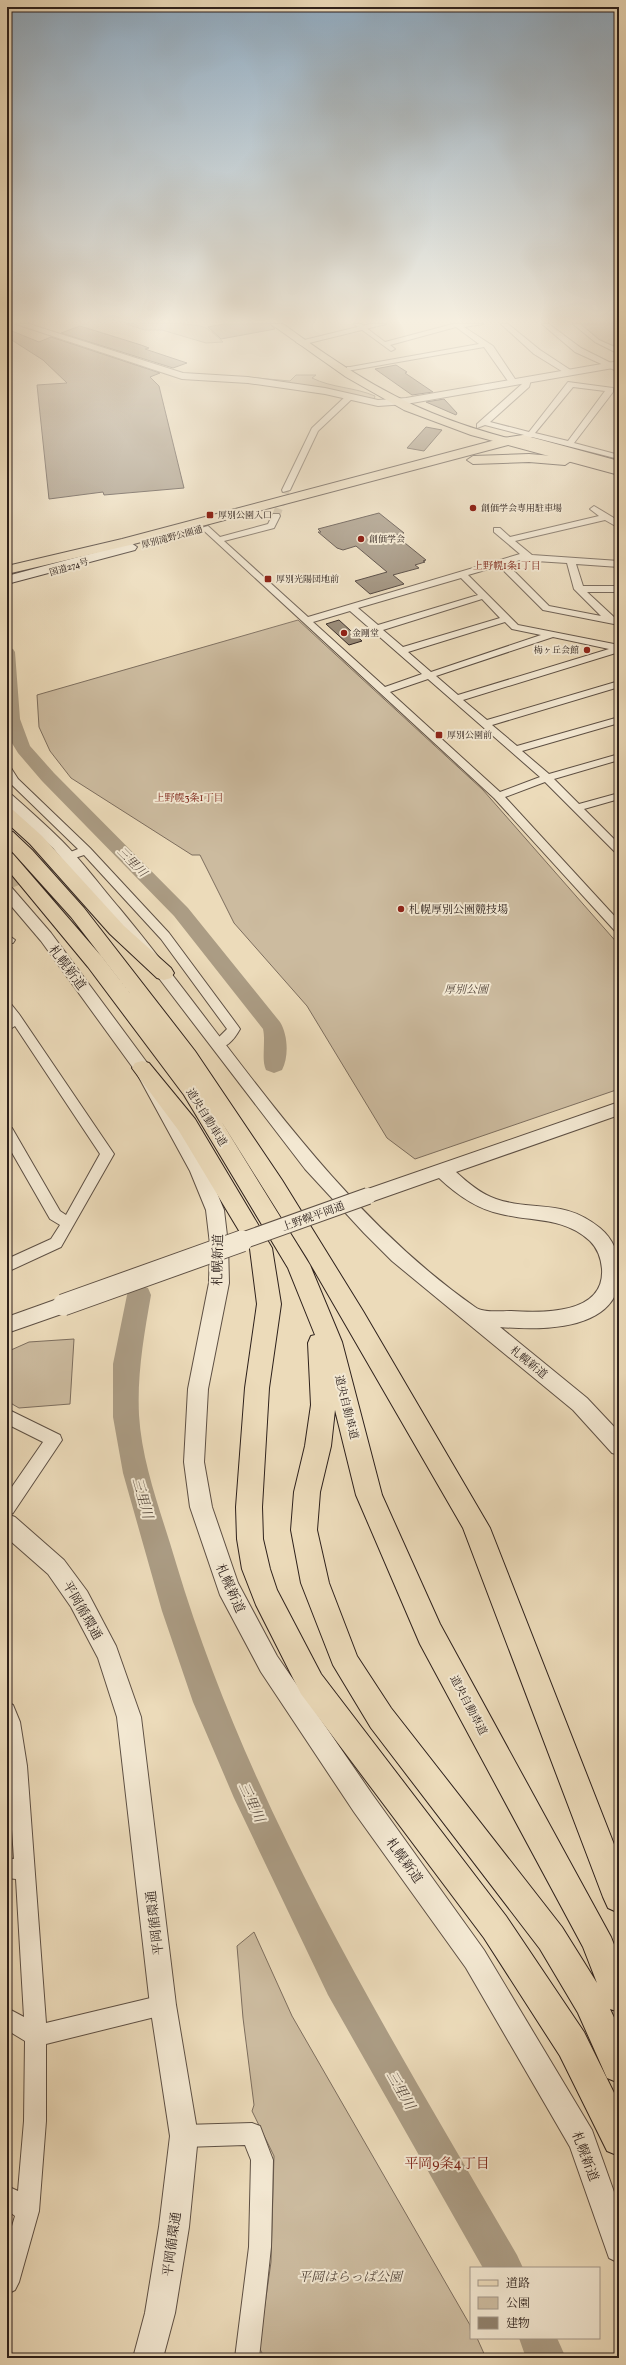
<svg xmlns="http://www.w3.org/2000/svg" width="626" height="2365" viewBox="0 0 626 2365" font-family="Vollkorn,'Noto Serif JP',serif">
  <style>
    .green { fill: #ccbb9f; stroke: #7d6e5e }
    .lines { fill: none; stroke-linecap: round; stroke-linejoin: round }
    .river { fill: #ab9c84; fill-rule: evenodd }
    .building { fill: #91826e; stroke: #2e211c }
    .minor-tunnel-far1 { stroke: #c6b69a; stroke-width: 8; stroke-dasharray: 8 4; stroke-linecap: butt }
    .minor-tunnel { stroke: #c6b69a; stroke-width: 13; stroke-dasharray: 13 6; stroke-linecap: butt }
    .minor-casing { stroke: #5e5044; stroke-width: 2 }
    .tertiary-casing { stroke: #5e5044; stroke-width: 2 }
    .secondary-casing { stroke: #2e211c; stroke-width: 2 }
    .primary-casing { stroke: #2e211c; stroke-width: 2 }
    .trunk-casing { stroke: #2e211c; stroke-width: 2 }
    .motorway-casing { stroke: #2e211c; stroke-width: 2 }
    .minor { fill: #f3e8d2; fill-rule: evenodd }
    .tertiary { fill: #f3e8d2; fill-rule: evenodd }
    .secondary { fill: #f3e8d2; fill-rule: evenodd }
    .primary { fill: #ecdbba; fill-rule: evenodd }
    .trunk { fill: #ecdbba; fill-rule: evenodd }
    .motorway { fill: #ecdbba; fill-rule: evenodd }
    .tertiary-bridge-far1-casing { stroke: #5e5044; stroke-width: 18; stroke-linecap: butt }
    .tertiary-bridge-casing { stroke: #5e5044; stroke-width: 23; stroke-linecap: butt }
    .tertiary-bridge-far1 { stroke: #f3e8d2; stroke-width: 16 }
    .tertiary-bridge { stroke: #f3e8d2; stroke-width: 21 }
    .poi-dot { fill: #8f2418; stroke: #f3e8d2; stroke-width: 1.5 }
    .labels { text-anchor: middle; stroke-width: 4; stroke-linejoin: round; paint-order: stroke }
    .far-poi-label { font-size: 9px; fill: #2e211c; stroke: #f3e8d2; text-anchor: start }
    .far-street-label { font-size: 9px; fill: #2e211c; stroke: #f3e8d2 }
    .far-neighbourhood-label { font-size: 10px; fill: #7a1f14; stroke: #f3e8d2 }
    .poi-label { font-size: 11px; fill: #2e211c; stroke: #f3e8d2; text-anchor: start }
    .park-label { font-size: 11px; font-style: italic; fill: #56483d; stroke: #f3e8d2 }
    .street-label { font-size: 11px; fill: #2e211c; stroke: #f3e8d2 }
    .water-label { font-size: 12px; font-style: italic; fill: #5a4c40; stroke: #f3e8d2 }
    .near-street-label { font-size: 13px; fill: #2e211c; stroke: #f3e8d2 }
    .near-park-label { font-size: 13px; font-style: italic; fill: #56483d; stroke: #f3e8d2 }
    .near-water-label { font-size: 14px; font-style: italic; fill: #5a4c40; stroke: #f3e8d2 }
    .near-neighbourhood-label { font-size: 14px; fill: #7a1f14; stroke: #f3e8d2 }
  </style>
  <rect width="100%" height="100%" fill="#ecdbba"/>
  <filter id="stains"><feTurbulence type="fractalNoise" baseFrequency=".005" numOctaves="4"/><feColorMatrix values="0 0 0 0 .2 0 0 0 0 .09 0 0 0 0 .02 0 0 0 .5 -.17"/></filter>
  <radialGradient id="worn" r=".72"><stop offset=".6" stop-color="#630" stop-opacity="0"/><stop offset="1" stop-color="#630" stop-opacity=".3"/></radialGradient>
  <!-- green -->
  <g class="green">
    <path d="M126 324C145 324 190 321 206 328 212 331 218 338 223 342L206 343 162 330H145Z"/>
    <polygon points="576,324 619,324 619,344 608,346"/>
    <path d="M296 375H316L312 378C332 388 354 387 375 396L374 400 258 380 257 378 290 381Z"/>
    <polygon points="298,620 483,790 619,945 619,1089 415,1159 387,1138 307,1006 234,923 200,855 192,855 71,778 50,751 39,727 37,695"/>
    <polygon points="74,1339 70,1404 19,1408 7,1401 11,1350 29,1342"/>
    <polygon points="254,1932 292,2016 470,2325 471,2338 477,2338 486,2358 264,2357 259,2347 271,2262 274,2156 252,2111 254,2105 243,2018 237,1946"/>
  </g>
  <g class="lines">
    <!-- river -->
    <g class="river">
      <path d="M7 647 13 649 15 652 20 719 30 746 54 773 188 908 280 1022C288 1035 289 1057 282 1070L274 1073 266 1070C261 1060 266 1042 263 1029L174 916 42 781 18 753 10 740 7 731Z"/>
      <path d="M139 1285 148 1288 151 1295C144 1335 137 1374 139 1415 142 1465 162 1515 176 1563 250 1811 388 2033 517 2255L523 2268H483L328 1995 234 1798 193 1702 162 1611 123 1473 113 1417V1364L127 1295 130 1288Z"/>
      <polygon points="519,2338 557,2338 566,2358 526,2358"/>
    </g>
  </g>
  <!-- building -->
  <g class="building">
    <polygon points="224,324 270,324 275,329 221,339 208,327"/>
    <polygon points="80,326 141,345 149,348 145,349 187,363 173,368 61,333"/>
    <polygon points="7,329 39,342 51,337 160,373 150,377 159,386 184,488 104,495 103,492 49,499 37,385 67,383 43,360 7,337"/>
    <polygon points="396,365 407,372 405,373 433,392 412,395 375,369"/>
    <polygon points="444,399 457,413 456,415 426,402"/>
    <polygon points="426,427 442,430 424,451 407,448"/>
    <polygon points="379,513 404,533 395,535 426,560 423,561 425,562 415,565 419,568 393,575 404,584 370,594 355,581 387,572 356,546 343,550 337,548 318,532 321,532 318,529"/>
    <polygon points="339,620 362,641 349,645 326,624"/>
  </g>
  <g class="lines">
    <!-- minor-tunnel-far1 -->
    <polyline class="minor-tunnel-far1" points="276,516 286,490"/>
    <!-- minor-tunnel -->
    <polyline class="minor-tunnel" points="7,883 65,858"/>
    <!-- minor casing -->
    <g class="minor-casing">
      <g id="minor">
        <polygon points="354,324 361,324 385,342 453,324 483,324 464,327 493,346 517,382 510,384 484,347 347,371 347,367 350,367 479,344 456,327 390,345 395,349 391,351"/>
        <polygon points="501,324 508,324 540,350 575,373 568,375 534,354"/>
        <polygon points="542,324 549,324 581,348 619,367 619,372 575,352"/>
        <polygon points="573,324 580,324 599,340 619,349 619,354 595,342"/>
        <path d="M524 378 531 380 529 387 490 422 529 432 568 382 613 388V392L574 443 619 455V459L532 437 520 441V437L524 435 485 425 477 428V424L522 384ZM573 387 605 391 568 441 535 433Z"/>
        <polygon points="347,395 354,397 318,431 290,490 283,492 282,490 312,428"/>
        <path d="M594 506 619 521V528L605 520 515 541 532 555 619 561V567L576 564 583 586H619V592H587L615 618 619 619V625L543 610 499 566 468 575 518 625 619 645V652L463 700 487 720 619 681V687L492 725 517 746 619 717V723L522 751 549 774 619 754V760L554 779 579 804 619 793V799L584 809 619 844V854L615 852 545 782 505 797 619 921V932L615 931 494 798 201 528 208 526 220 537 268 524 273 514H279L280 516 274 528 224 541 308 617 520 554 494 532V528H500L510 537 599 516 590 509ZM520 560 567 563 574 589 601 616 549 606 507 564ZM461 578 478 595 378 625 358 608ZM482 599 500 618 403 647 383 630ZM350 611 422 674 385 687 313 622ZM505 622 512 629 541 635 431 672 408 652ZM553 637 609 649 458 695 436 676ZM428 679 540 777 500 792 390 692Z"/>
        <path d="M7 767 11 768 18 779 90 848 169 933 238 1026 240 1029C235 1038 226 1051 213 1047L212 1044 227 1029 161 939 84 855 72 859 68 857V853L78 849 10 783 7 778Z"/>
        <polygon points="7,934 15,940 13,943 7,943"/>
        <polygon points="7,1003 11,1004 19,1014 114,1154 61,1247 7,1272 7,1259 51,1239 60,1225 50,1219 7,1144 7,1127 12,1128 60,1211 66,1215 100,1154 15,1026 7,1031"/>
        <polygon points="7,1409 60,1435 62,1440 13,1513 7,1516 7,1494 43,1442 7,1424"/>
        <polygon points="7,1702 13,1705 20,1722 27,1766 46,2023 163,1995 170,1998 173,2005 170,2012 163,2015 46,2044 46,2121 39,2211 19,2282 15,2290 7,2294 7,2243 15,2216 7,2210 7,2186 18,2191 24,2121 25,2041 7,2030 7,2008 24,2017 16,1879 7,1878 7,1858 14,1859 7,1756"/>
        <polygon points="252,2123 260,2126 273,2160 271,2247 259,2358 235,2358 249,2247 251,2160 245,2145 184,2147 176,2144 173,2136 176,2128 184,2125"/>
      </g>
    </g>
    <!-- tertiary casing -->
    <g class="tertiary-casing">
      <g id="tertiary">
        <polygon points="16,324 29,324 183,373 248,377 325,388 378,400 406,398 619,361 619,367 406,404 378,406 325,394 248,383 182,379"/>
        <polygon points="370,324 386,324 301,345 296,342"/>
        <path d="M7 794 12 795C29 810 46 825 62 841 83 862 101 887 120 909 232 1044 329 1205 475 1307 483 1313 500 1311 511 1311 542 1313 605 1315 602 1269 601 1258 598 1249 590 1241 564 1217 534 1222 501 1214 477 1209 457 1195 439 1178L368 1203 362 1201 359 1196 362 1191 619 1102V1115L456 1172C468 1183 481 1194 496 1199 534 1212 563 1198 600 1228 613 1239 619 1253 619 1270 619 1276 620 1283 618 1288 605 1332 536 1330 500 1327L587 1398 619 1432V1455L612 1453 573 1410 392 1261 364 1233 305 1169 158 977 53 848 7 806Z"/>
        <polygon points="7,886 12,888 51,933 148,1064 208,1171 224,1210 228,1244 229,1283 208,1389 204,1462 212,1507 238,1583 277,1656 372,1794 484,1950 592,2130 619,2206 619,2263 609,2258 570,2147 466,1968 354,1812 261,1672 220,1595 190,1507 184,1462 188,1389 209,1283 210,1244 206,1210 190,1171 136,1072 41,941 7,901"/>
        <polygon points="63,1297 70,1299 73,1305 70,1311 7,1333 7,1317"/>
        <polygon points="7,1514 15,1517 64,1560 87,1591 116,1646 141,1717 176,2005 198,2136 189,2227 175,2313 163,2358 133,2358 145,2313 159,2227 170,2136 150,2005 117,1717 98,1658 71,1607 48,1574 7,1538"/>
      </g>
    </g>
    <!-- secondary casing -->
    <g class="secondary-casing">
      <polygon id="secondary" points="131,543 137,547 135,550 7,584 7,576"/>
    </g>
    <!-- primary casing -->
    <g class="primary-casing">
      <path id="primary" d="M271 324H283C330 358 378 391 432 413 492 438 557 449 619 467V475L471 435 404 410 346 377Z"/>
    </g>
    <!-- trunk casing -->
    <g class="trunk-casing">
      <g id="trunk">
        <polygon points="523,435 619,461 619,469 523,443 508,445 130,545 7,574 7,566 122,539 503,438"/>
        <polygon points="529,454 565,457 571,461 565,465 529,462 473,464 467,460 473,456"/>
      </g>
    </g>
    <!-- motorway casing -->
    <g class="motorway-casing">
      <g id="motorway">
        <polygon points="7,809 13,810 42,836 124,926 171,968 174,973 171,978 164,980 157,978 110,934 30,844 7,823"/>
        <path d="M7 831 13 832 32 850 84 908 195 1051 282 1180 363 1311 490 1528 619 1857V1913L608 1908 603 1897 463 1528 307 1258 221 1121 310 1265 342 1342 382 1495 440 1624 611 1937 619 1957V2012L610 2009 619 2028V2083L607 2078 578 2013 540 1949 371 1728 333 1665 301 1583 291 1530 294 1492 305 1446 311 1405 308 1343 311 1336 315 1335 288 1268 184 1095 88 967 7 869V852L13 854 102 957 146 1014 71 917 7 846ZM335 1410 356 1495 420 1644 583 1947 597 1983 562 1927 391 1708 357 1656 329 1583 317 1530 320 1492 331 1446Z"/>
        <polygon points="142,1061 149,1063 195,1119 272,1248 281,1304 269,1388 262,1507 263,1539 270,1569 277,1590 321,1674 506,1916 584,2032 619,2103 619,2156 607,2151 560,2056 484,1938 301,1694 256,1605 242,1569 237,1539 236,1507 245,1388 257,1304 250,1249 179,1131 132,1068 135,1063"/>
      </g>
    </g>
    <!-- minor -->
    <use href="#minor" class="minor"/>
    <!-- tertiary -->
    <use href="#tertiary" class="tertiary"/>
    <!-- secondary -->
    <use href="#secondary" class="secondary"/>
    <!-- primary -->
    <use href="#primary" class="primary"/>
    <!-- trunk -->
    <use href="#trunk" class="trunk"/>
    <!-- motorway -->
    <use href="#motorway" class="motorway"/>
    <!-- tertiary-bridge-far1 casing -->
    <g class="tertiary-bridge-far1-casing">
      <polyline id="tertiary-bridge-far1" points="239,1242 368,1196"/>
    </g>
    <!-- tertiary-bridge casing -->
    <g class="tertiary-bridge-casing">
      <polyline id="tertiary-bridge" points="63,1305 242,1241"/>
    </g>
    <!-- tertiary-bridge-far1 -->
    <use href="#tertiary-bridge-far1" class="tertiary-bridge-far1"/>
    <!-- tertiary-bridge -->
    <use href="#tertiary-bridge" class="tertiary-bridge"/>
  </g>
  <!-- sky -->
  <linearGradient id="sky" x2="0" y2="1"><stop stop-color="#8faac0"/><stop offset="0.49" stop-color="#f6efe0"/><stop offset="1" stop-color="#f6efe0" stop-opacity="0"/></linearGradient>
  <rect width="626" height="655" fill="url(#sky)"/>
  <!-- markers -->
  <g class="poi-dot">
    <circle cx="473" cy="508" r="4"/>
    <rect x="206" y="511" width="8" height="8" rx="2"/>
    <circle cx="361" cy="539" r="4"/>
    <rect x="264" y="575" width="8" height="8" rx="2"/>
    <circle cx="344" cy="633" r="4"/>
    <circle cx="587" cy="650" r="4"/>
    <rect x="435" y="731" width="8" height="8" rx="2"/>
    <circle cx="401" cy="909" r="4"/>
  </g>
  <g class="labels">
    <!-- far-poi labels -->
    <g class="far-poi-label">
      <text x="481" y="511">創価学会専用駐車場</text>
      <text x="218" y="518">厚別公園入口</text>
      <text x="369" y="542">創価学会</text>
      <text x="276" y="582">厚別光陽団地前</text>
      <text x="352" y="636">金剛堂</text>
      <text x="579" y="653" text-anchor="end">梅ヶ丘会館</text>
      <text x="447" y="738">厚別公園前</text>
    </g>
    <!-- far-street labels -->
    <g class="far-street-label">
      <text transform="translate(172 537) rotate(-15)" y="3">厚別滝野公園通</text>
      <text transform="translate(69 567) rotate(-17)" y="3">国道274号</text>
    </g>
    <!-- far-neighbourhood labels -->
    <g class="far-neighbourhood-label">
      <text x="507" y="569">上野幌1条1丁目</text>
      <text x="189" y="801">上野幌3条1丁目</text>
    </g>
    <!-- poi labels -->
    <g class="poi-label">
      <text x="409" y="913">札幌厚別公園競技場</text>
    </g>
    <!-- park labels -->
    <g class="park-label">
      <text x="466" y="993">厚別公園</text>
    </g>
    <!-- street labels -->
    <g class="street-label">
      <text transform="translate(207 1117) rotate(58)" y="4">道央自動車道</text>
      <text transform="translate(313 1216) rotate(-20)" y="4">上野幌平岡通</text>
      <text transform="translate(529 1362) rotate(39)" y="4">札幌新道</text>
      <text transform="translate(347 1407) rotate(76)" y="4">道央自動車道</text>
      <text transform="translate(469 1705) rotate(62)" y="4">道央自動車道</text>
    </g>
    <!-- water labels -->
    <g class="water-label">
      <text transform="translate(132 862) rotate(45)" y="4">三里川</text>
    </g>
    <!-- near-street labels -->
    <g class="near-street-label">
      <text transform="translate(68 967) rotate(53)" y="5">札幌新道</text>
      <text transform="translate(217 1260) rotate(-89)" y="5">札幌新道</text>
      <text transform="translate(231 1588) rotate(66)" y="5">札幌新道</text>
      <text transform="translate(83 1610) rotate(60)" y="5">平岡循環通</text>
      <text transform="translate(405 1860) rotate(54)" y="5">札幌新道</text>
      <text transform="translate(154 1923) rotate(-97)" y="5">平岡循環通</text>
      <text transform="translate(586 2156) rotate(69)" y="5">札幌新道</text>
      <text transform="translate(171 2244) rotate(-82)" y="5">平岡循環通</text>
    </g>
    <!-- near-park labels -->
    <g class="near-park-label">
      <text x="350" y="2281">平岡はらっぱ公園</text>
    </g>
    <!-- near-water labels -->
    <g class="near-water-label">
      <text transform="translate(143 1498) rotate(74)" y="5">三里川</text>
      <text transform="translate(252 1802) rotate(65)" y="5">三里川</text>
      <text transform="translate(401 2090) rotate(60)" y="5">三里川</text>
    </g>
    <!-- near-neighbourhood labels -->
    <g class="near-neighbourhood-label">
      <text x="447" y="2168">平岡9条4丁目</text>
    </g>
  </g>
  <!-- margin -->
  <rect width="626" height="2365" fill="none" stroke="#ecdbba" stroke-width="24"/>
  <rect x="8" y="8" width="610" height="2349" fill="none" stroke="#2e211c" stroke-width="2"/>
  <rect x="12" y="12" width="602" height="2341" fill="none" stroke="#2e211c"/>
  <!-- legend -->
  <rect x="470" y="2267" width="130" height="72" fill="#f3e8d2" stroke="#a49889"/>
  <rect x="478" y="2280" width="20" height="6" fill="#ecdbba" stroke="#a49889"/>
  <text x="506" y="2287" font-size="12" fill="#2e211c">道路</text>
  <rect x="478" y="2297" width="20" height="12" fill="#ccbb9f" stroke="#a49889"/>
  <text x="506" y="2307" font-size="12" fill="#2e211c">公園</text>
  <rect x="478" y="2317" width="20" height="12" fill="#91826e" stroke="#a49889"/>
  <text x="506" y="2327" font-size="12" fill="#2e211c">建物</text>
  <rect width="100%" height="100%" filter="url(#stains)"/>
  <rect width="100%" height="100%" fill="url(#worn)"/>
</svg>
